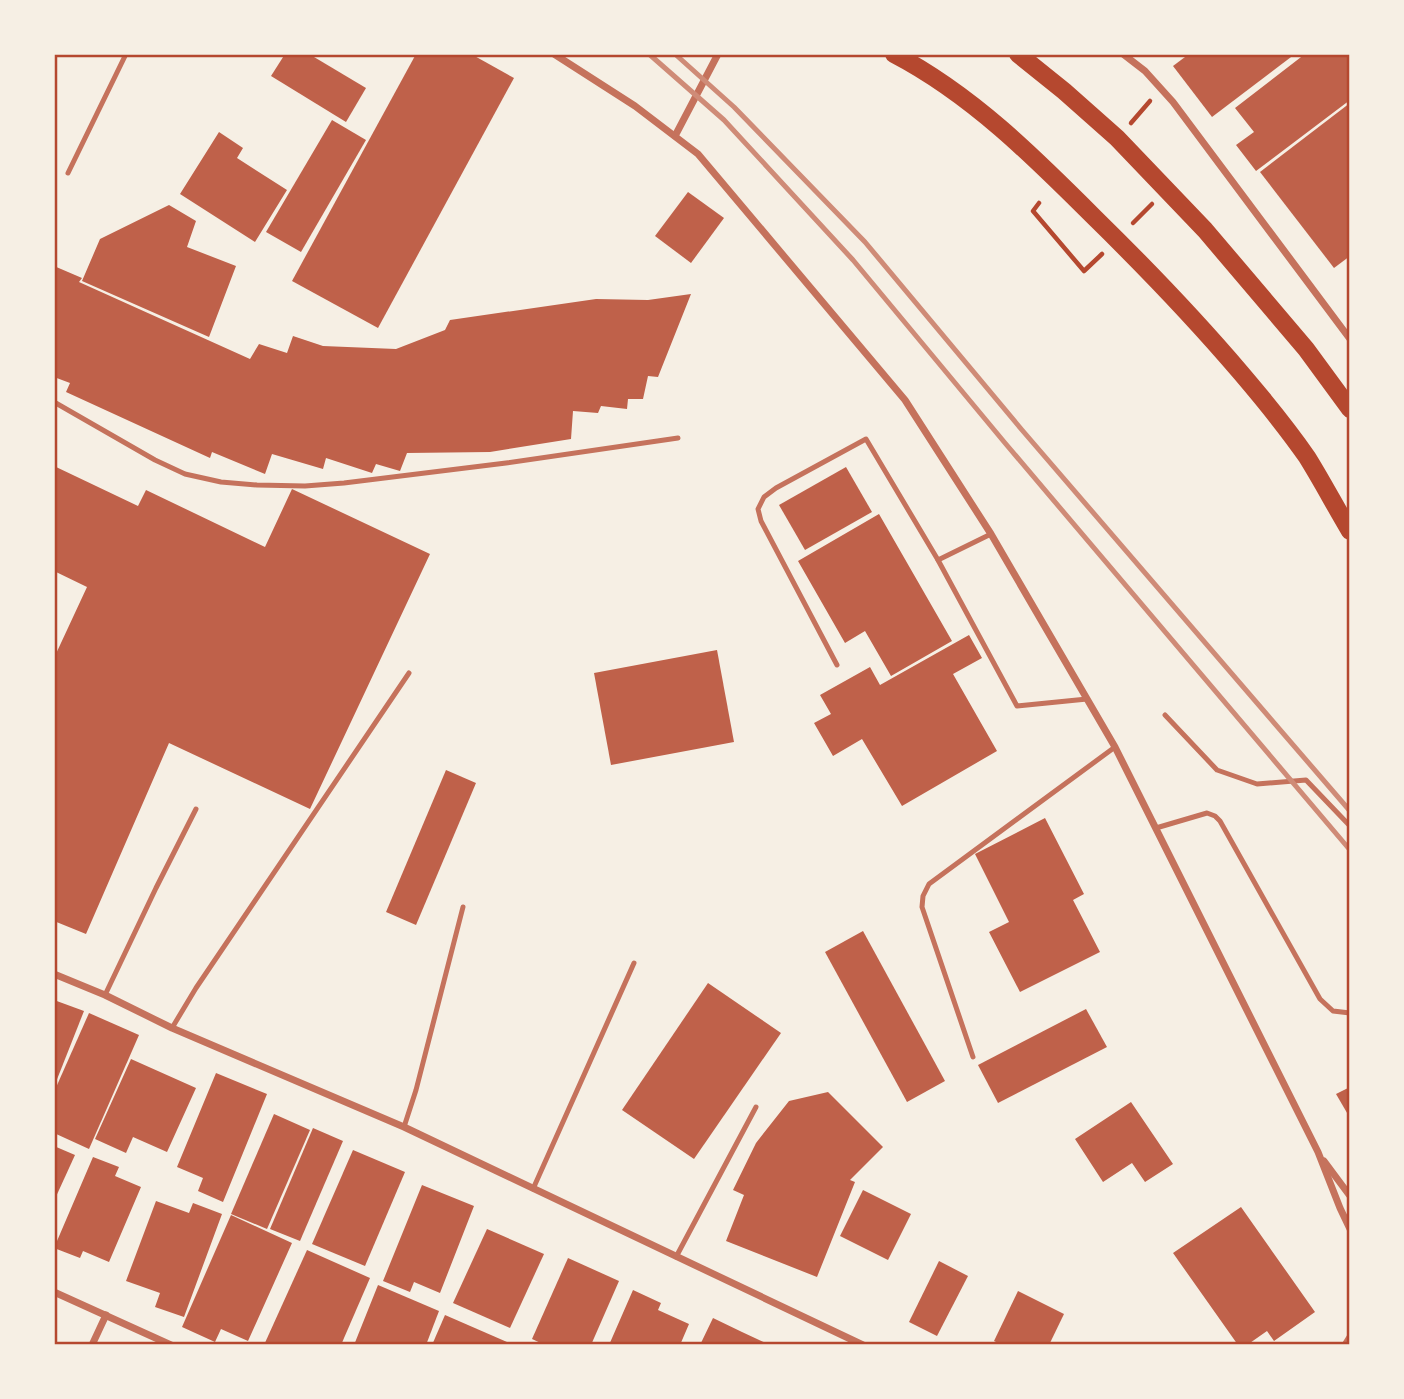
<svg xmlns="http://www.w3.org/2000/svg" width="1404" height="1399" viewBox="0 0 1404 1399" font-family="Manrope,sans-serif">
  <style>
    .building { fill: #bf614a }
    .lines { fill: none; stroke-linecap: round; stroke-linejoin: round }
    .path { stroke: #b5482f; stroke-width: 4.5 }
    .service { stroke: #c5725c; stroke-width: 5 }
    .minor { stroke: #c5725c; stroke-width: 7 }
    .primary { stroke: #b5482f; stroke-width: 18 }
    .rail { stroke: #cf8b77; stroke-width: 5 }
    .neatline { fill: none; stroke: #b5482f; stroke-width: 2.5 }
  </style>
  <rect width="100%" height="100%" fill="#f6efe4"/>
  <!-- building -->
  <g class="building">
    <polygon points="285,54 309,54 366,88 346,122 271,76"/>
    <polygon points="416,54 471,54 514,78 378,328 292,281"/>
    <polygon points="1189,54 1295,54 1212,117 1173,66"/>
    <polygon points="1305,54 1350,54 1350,100 1256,171 1236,145 1254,132 1235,108"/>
    <polygon points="1350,103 1350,256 1334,268 1260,172"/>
    <polygon points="332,120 366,140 301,252 266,232"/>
    <polygon points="219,132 243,148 237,158 287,190 255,242 180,194"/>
    <polygon points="688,192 724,218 691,263 655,236"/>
    <polygon points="169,205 196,221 187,247 236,266 209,337 82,281 100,239"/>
    <polygon points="54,266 82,278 79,282 250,359 259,344 287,353 293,336 323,346 396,349 445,330 450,320 596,299 648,300 691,294 658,377 648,376 643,399 628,399 627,409 601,406 598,413 573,411 571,439 490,452 407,453 400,471 376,464 372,473 326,458 323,469 272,454 265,474 212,452 210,458 66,392 70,383 54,377"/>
    <polygon points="54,466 138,506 146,490 265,547 292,489 430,554 310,809 169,743 86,934 54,921 54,658 87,587 54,571"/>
    <polygon points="846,467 872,512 805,550 779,505"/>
    <polygon points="879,514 952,641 891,676 865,631 845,643 798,561"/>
    <polygon points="969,635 982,658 953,674 997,751 902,806 862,739 833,756 814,723 831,714 820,695 870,667 880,685"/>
    <polygon points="717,650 734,742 611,765 594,673"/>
    <polygon points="446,770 476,783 416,925 386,912"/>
    <polygon points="1045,818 1084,894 1073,900 1100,952 1020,992 989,932 1009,922 975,854"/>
    <polygon points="863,931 945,1081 907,1102 825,952"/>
    <polygon points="708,983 781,1033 694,1159 622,1110"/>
    <polygon points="54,1000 84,1011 54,1087"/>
    <polygon points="1086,1009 1107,1047 998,1103 978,1065"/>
    <polygon points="89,1013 139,1035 89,1149 54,1133 54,1092"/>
    <polygon points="131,1059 196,1088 167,1152 133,1137 126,1153 95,1139"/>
    <polygon points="216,1073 267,1094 223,1202 198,1191 203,1178 177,1167"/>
    <polygon points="1350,1087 1350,1118 1336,1094"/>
    <polygon points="828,1092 883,1147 850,1180 855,1182 817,1277 726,1241 744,1195 733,1190 756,1143 789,1101"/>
    <polygon points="1131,1102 1173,1164 1145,1182 1132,1163 1103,1182 1075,1139"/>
    <polygon points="274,1114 310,1130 267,1229 231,1214"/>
    <polygon points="313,1128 343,1141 300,1241 270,1229"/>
    <polygon points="54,1146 75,1155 54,1201"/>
    <polygon points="353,1150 405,1172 365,1266 312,1244"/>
    <polygon points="93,1157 119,1167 115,1176 141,1187 109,1262 83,1251 80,1258 54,1248"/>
    <polygon points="422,1185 474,1206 440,1293 414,1282 410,1292 383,1281"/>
    <polygon points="863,1190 911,1214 888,1260 840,1236"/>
    <polygon points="156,1201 189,1213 193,1203 222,1214 184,1317 155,1307 160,1293 126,1281"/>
    <polygon points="1241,1207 1315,1312 1274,1341 1267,1331 1247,1345 1238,1345 1173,1253"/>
    <polygon points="231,1215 292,1243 248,1341 221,1329 215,1342 182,1327"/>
    <polygon points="487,1229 544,1254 510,1328 453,1303"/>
    <polygon points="307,1250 370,1278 341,1345 264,1345"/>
    <polygon points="568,1258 619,1281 591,1345 545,1345 532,1339"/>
    <polygon points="939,1261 968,1276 937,1336 909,1322"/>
    <polygon points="378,1285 439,1311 426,1345 354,1345"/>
    <polygon points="633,1290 661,1303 658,1310 689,1324 680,1345 609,1345"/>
    <polygon points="1018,1291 1064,1314 1049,1345 1002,1345 994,1341"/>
    <polygon points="445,1315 507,1342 506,1345 432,1345"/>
    <polygon points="713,1318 742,1332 770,1345 700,1345"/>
  </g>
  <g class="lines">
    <!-- path -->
    <g class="path">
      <polyline points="1131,123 1150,101"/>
      <polyline points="1039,203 1033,211 1084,271 1102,254"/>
      <polyline points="1133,223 1152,204"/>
    </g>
    <!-- service -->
    <g class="service">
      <polyline points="68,173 126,54"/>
      <polyline points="54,402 155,460 185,474 221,482 257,485 305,486 344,483 506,463 678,438"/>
      <polyline points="938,560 991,534"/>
      <polyline points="837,665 761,521 758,509 764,497 776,488 866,439 938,560 1017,706 1087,699"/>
      <polyline points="1165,715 1217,770 1257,784 1306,780 1350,826"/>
      <polyline points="1156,828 1207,813 1215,816 1220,821 1320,999 1333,1011 1350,1013"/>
      <polyline points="105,995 156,888 196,809"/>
      <polyline points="172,1028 196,988 409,673"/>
      <polyline points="973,1057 922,907 923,896 929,884 1115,747"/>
      <polyline points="404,1127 416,1090 463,907"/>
      <polyline points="533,1189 634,963"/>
      <polyline points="676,1257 756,1107"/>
    </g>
    <!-- minor -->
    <g class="minor">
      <polyline points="554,54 635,106 698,154 905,400 991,534 1115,747 1318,1152 1340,1208 1350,1229"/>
      <polyline points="1123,54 1145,71 1173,102 1350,339"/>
      <polyline points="675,136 718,54"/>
      <polyline points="54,974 105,995 172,1028 404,1127 863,1345"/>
      <polyline points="1324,1161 1350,1196"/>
      <polyline points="54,1292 171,1345"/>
      <polyline points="92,1345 106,1315"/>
      <polyline points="1345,1345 1350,1337"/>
    </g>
    <!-- primary -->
    <g class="primary">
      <path d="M894 54C971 94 1034 157 1095 218 1146 268 1195 319 1241 373 1264 400 1287 428 1307 457 1322 481 1335 506 1350 531"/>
      <polyline points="1018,54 1064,91 1117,138 1205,230 1306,349 1350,409"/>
    </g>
    <!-- rail -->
    <g class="rail">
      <polyline points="649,54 724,120 853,260 1005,443 1350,850"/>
      <polyline points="675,54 734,107 865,242 1022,430 1350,811"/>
    </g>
  </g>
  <!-- border -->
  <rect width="1404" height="1399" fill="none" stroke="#f6efe4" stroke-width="112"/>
  <rect x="56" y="56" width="1292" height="1287" class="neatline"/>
</svg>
